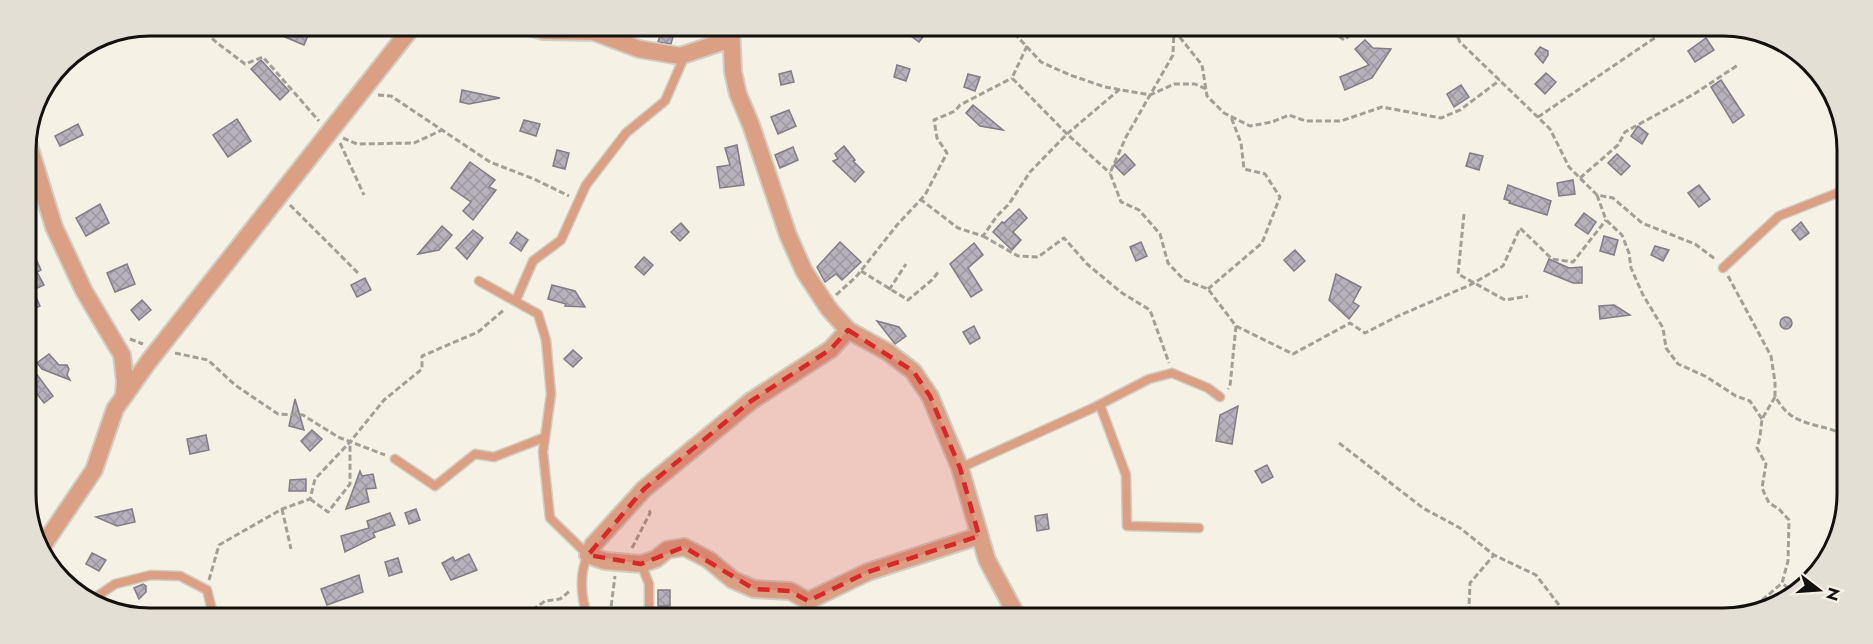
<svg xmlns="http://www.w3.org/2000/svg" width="1873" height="644" viewBox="0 0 1873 644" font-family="Jost,sans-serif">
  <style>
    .building { fill: url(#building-cross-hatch); stroke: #817c86; stroke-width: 1.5 }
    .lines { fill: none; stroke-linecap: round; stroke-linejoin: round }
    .service-casing { stroke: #d1cdc2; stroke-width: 11 }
    .minor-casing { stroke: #d1cdc2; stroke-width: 20 }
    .path { stroke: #a29f96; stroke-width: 3; stroke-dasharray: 6 3; stroke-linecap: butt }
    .service { stroke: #db9f84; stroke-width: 8 }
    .minor { stroke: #db9f84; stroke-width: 16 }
    .marked { fill: #d62828; fill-opacity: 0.2; stroke: #d62828; stroke-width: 4.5; stroke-dasharray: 12 8; stroke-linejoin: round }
    .rim { fill: none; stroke: #12110d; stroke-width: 3 }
  </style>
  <defs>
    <pattern id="building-cross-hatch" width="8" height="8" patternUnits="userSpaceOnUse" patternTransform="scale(1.5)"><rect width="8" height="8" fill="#b7b1bb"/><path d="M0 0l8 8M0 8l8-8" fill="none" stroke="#9c97a0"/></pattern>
  </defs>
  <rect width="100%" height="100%" fill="#f5f1e5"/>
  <!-- building -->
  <g class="building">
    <polygon points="290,26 309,33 304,45 285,37"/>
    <polygon points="900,28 930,28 919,42"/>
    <polygon points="662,30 674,33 671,44 658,42"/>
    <polygon points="1706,38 1714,50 1695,62 1688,51"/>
    <polygon points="1365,40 1373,48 1391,49 1372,78 1345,90 1340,77 1369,65 1355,49"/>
    <polygon points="1540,47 1548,51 1548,55 1543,63 1535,54"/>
    <polygon points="261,60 289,91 280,100 251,69"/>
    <polygon points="897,65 910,69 906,81 894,77"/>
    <polygon points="791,71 794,82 781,85 779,74"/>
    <polygon points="1546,73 1556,82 1545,94 1535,84"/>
    <polygon points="968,74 980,77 975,91 964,87"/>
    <polygon points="1721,80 1744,115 1733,123 1711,87"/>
    <polygon points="1461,85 1469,97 1454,107 1447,94"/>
    <polygon points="462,90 500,98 469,104 460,102"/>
    <polygon points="973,105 1003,130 980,126 966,113"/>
    <polygon points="789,110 796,126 778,134 771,117"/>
    <polygon points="237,119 251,141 228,157 213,135"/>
    <polygon points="524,120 540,124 536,136 520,131"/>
    <polygon points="78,124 83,135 60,146 55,136"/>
    <polygon points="1638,126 1648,134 1642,144 1631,136"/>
    <polygon points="737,145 744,185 720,188 717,167 730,165 725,148"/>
    <polygon points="844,146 855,160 853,161 864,172 855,182 833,161 838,159 835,154"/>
    <polygon points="793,147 798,160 780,168 775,155"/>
    <polygon points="557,150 569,153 565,169 553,166"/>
    <polygon points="1470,153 1483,156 1479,170 1466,166"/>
    <polygon points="1125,154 1135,165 1124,175 1114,165"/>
    <polygon points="1617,154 1630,166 1621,175 1608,163"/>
    <polygon points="470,162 495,180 489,187 496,190 473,220 463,211 471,202 451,188"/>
    <polygon points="1573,180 1575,194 1559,196 1557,183"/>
    <polygon points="1508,185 1551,201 1547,215 1509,203 1510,201 1504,199"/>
    <polygon points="1699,185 1710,199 1699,207 1688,193"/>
    <polygon points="100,204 109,223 86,236 76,218"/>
    <polygon points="1019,209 1027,218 1013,232 1021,240 1012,250 993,232 1002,222 1004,223"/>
    <polygon points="1584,213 1596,222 1588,234 1575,225"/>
    <polygon points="1801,222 1809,233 1800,240 1792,230"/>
    <polygon points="681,223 689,232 680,241 671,232"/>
    <polygon points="442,226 452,235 439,250 418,254"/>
    <polygon points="473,230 483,238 467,259 456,248"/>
    <polygon points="517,232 528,240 521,251 510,243"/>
    <polygon points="1604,236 1618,240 1614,255 1600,251"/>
    <polygon points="26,237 41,270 37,272 44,285 33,290 40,306 27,313"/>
    <polygon points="840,242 861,262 842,280 836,274 825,282 817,267"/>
    <polygon points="1141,242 1147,256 1136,261 1130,247"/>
    <polygon points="974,243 983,255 968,268 982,290 971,297 950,264"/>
    <polygon points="1655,246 1669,250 1663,261 1651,255"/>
    <polygon points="1295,250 1305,261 1294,271 1284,260"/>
    <polygon points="644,257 653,265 644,275 635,267"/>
    <polygon points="1549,259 1569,268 1582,267 1582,283 1573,283 1544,271"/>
    <polygon points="127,264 135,284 115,292 107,273"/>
    <polygon points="1336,274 1361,287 1353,302 1359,306 1349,319 1329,300"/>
    <polygon points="365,278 371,290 357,297 351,285"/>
    <polygon points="552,285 575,291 585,307 565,306 566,304 548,299"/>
    <polygon points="142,300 151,310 139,320 131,310"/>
    <polygon points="1614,305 1630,315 1600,319 1599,306"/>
    <circle cx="1786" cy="323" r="6"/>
    <polygon points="877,321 899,327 906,336 895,344"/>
    <polygon points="974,326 980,338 970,344 963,332"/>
    <polygon points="573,350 582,358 573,367 564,359"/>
    <polygon points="49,354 59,365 67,365 69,369 67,375 70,380 42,369 37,363"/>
    <polygon points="35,372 53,396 44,403 27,381 27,378"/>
    <polygon points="295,399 304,430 289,426"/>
    <polygon points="1238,406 1232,444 1216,441 1220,415"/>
    <polygon points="312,430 322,439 310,451 301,441"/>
    <polygon points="206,435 209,450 190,454 187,439"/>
    <polygon points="1267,465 1273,477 1262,483 1255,471"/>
    <polygon points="360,471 362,476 373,474 376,488 366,489 369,502 346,509"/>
    <polygon points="306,479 306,491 289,491 290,480"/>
    <polygon points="132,509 135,522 117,526 96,517"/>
    <polygon points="416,509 420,520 409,524 405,513"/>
    <polygon points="390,513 395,525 373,533 375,537 345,552 341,536 369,528 367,521"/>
    <polygon points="1047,514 1049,529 1037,531 1035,516"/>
    <polygon points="92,553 106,560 99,571 86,564"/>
    <polygon points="469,554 477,570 451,580 442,563 453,557 455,561"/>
    <polygon points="398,558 402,572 389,576 385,562"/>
    <polygon points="359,575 363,592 327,605 321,589"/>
    <polygon points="143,584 146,586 146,592 139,599 134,588"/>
    <rect x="658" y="590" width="12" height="16"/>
  </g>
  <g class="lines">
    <!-- service casing -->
    <g class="service-casing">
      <g id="service">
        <polyline points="1723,268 1779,216 1845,190"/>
        <path d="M479 281 538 314 546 340 551 394 543 452 550 518 588 555C579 573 581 596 587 615"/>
        <polyline points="516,300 533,261 561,240 586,185 626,133 665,101 685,55"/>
        <polyline points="1100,405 1126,475 1127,526 1199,528"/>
        <polyline points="395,459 435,486 475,454 494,457 543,438"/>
        <polyline points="960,468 1093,408 1149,379 1172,373 1208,388 1220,397"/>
        <polyline points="641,564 649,584 649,613 664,616"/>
        <polyline points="93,599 115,584 151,575 180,576 207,590 213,614"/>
      </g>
    </g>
    <!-- minor casing -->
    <g class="minor-casing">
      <g id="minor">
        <polyline points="529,27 544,31 594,32 639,49 680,56 731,39"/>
        <polyline points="731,27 733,72 738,94 751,125 788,235 804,271 829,309 848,330 888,352 913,371 930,396 960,468 987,560 1017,616"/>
        <polyline points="27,139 54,227 84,291 122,355 125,381 124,396"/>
        <polyline points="848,330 831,349 751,401 644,489 593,545 588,555 605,561 641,564 656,559 667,550 684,547 709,560 733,580 754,589 790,591 808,601 868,572 979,536"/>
        <polyline points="42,547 94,470 115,409 149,361 413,26"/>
      </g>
    </g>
    <!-- path -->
    <g class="path">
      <polyline points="199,26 216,42 245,64 263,57 319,121"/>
      <polyline points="1007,28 1014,33 1041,62 1070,75 1105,87 1150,95 1174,84 1195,84 1206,89"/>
      <polyline points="1174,28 1173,55 1126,137 1110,173 1121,202 1139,210 1160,234 1168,263 1184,280 1208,289 1236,326 1230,386 1228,389"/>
      <polyline points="1316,29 1321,33 1331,30 1344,40 1358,29"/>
      <polyline points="1454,29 1460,42 1550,129 1569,167 1597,195 1613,198 1642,223 1695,244 1715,259"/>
      <polyline points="1174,30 1202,65 1207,96 1224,113 1250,126 1272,122 1289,115 1306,121 1341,121 1382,107 1441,118 1460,110 1500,80"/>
      <polyline points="1662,33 1669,30"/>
      <polyline points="1027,46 1012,78 1067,134 1110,173"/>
      <polyline points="378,95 391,96 490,162 534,179 569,196"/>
      <polyline points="1538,117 1662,33 1659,30"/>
      <polyline points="343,138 357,144 414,143 442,130"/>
      <polyline points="340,143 364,195"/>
      <polyline points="1580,178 1618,145 1625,132 1694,94 1738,65"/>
      <polyline points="1597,195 1606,220 1622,235 1629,253 1631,268 1643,295 1663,328 1666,348 1678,364 1705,376 1736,396 1750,401 1762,419"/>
      <polyline points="920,199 958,228 983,236 997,216 1009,204 1030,172 1067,134 1120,89"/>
      <polyline points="290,205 359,274"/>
      <polyline points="1464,214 1458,274 1505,300 1528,296"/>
      <polyline points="983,236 1018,256 1038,257 1064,238 1087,264 1122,293 1150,310 1169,363"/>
      <polyline points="861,271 908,300 932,280 939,271"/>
      <path d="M1728 276 1771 356 1775 382V397C1779 402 1783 409 1788 413 1803 426 1826 425 1844 435"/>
      <polyline points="1208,289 1262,243 1280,197 1265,174 1244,169 1241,143 1231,117"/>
      <polyline points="889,290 906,264"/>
      <polyline points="836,295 856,277 897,225 925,195 947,153 937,138 934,120 955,111 960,105 1012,78"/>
      <polyline points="1236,326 1293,354 1350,323 1365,333 1398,316 1470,285 1503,266 1520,228 1552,259 1573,262 1606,220"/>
      <polyline points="130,339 143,344"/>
      <polyline points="175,353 208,360 235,385 278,414 303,415 338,437 385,455"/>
      <polyline points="1775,397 1762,419 1760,437 1757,448 1766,464 1762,488 1769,503 1779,509 1789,520 1788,561 1782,583 1795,594"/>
      <polyline points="1339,443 1423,508 1460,528 1494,555 1536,575 1569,618"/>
      <polyline points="310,499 328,512 350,484 350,444"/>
      <polyline points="282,509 291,549"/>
      <polyline points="632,548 650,513 649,508"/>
      <polyline points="209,580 219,545 282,509 310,499 315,479 350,442 384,400 422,369 422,356 478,332 505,309"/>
      <polyline points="1758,608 1761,601 1781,584"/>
      <polyline points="525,615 545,601 560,599 571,590"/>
      <polyline points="610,615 615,576"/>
      <polyline points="1479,618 1469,607 1470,583 1494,555"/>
    </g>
    <!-- service -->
    <use href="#service" class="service"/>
    <!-- minor -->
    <use href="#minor" class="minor"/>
  </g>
  <!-- marked area -->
  <path class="marked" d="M848 330 913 371 930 396 960 468 979 536 868 572 808 601 790 591 754 589 684 547 641 564 588 555 644 489 751 401 831 349Z"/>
  <!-- crop -->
  <path d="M0 0H1873V644H0ZM150 36H1723A114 114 0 0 1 1837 150V494A114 114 0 0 1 1723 608H150A114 114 0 0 1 36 494V150A114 114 0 0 1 150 36Z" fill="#e3dfd4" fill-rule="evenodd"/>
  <path class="rim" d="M150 36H1723A114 114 0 0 1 1837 150V494A114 114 0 0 1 1723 608H150A114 114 0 0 1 36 494V150A114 114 0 0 1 150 36Z"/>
  <!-- north arrow -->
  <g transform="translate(1819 590) rotate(107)" stroke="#f5f1e5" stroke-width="4.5" paint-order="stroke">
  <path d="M0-4.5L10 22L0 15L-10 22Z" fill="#12110d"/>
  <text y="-9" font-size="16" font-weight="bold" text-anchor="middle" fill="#12110d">N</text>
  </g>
</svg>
